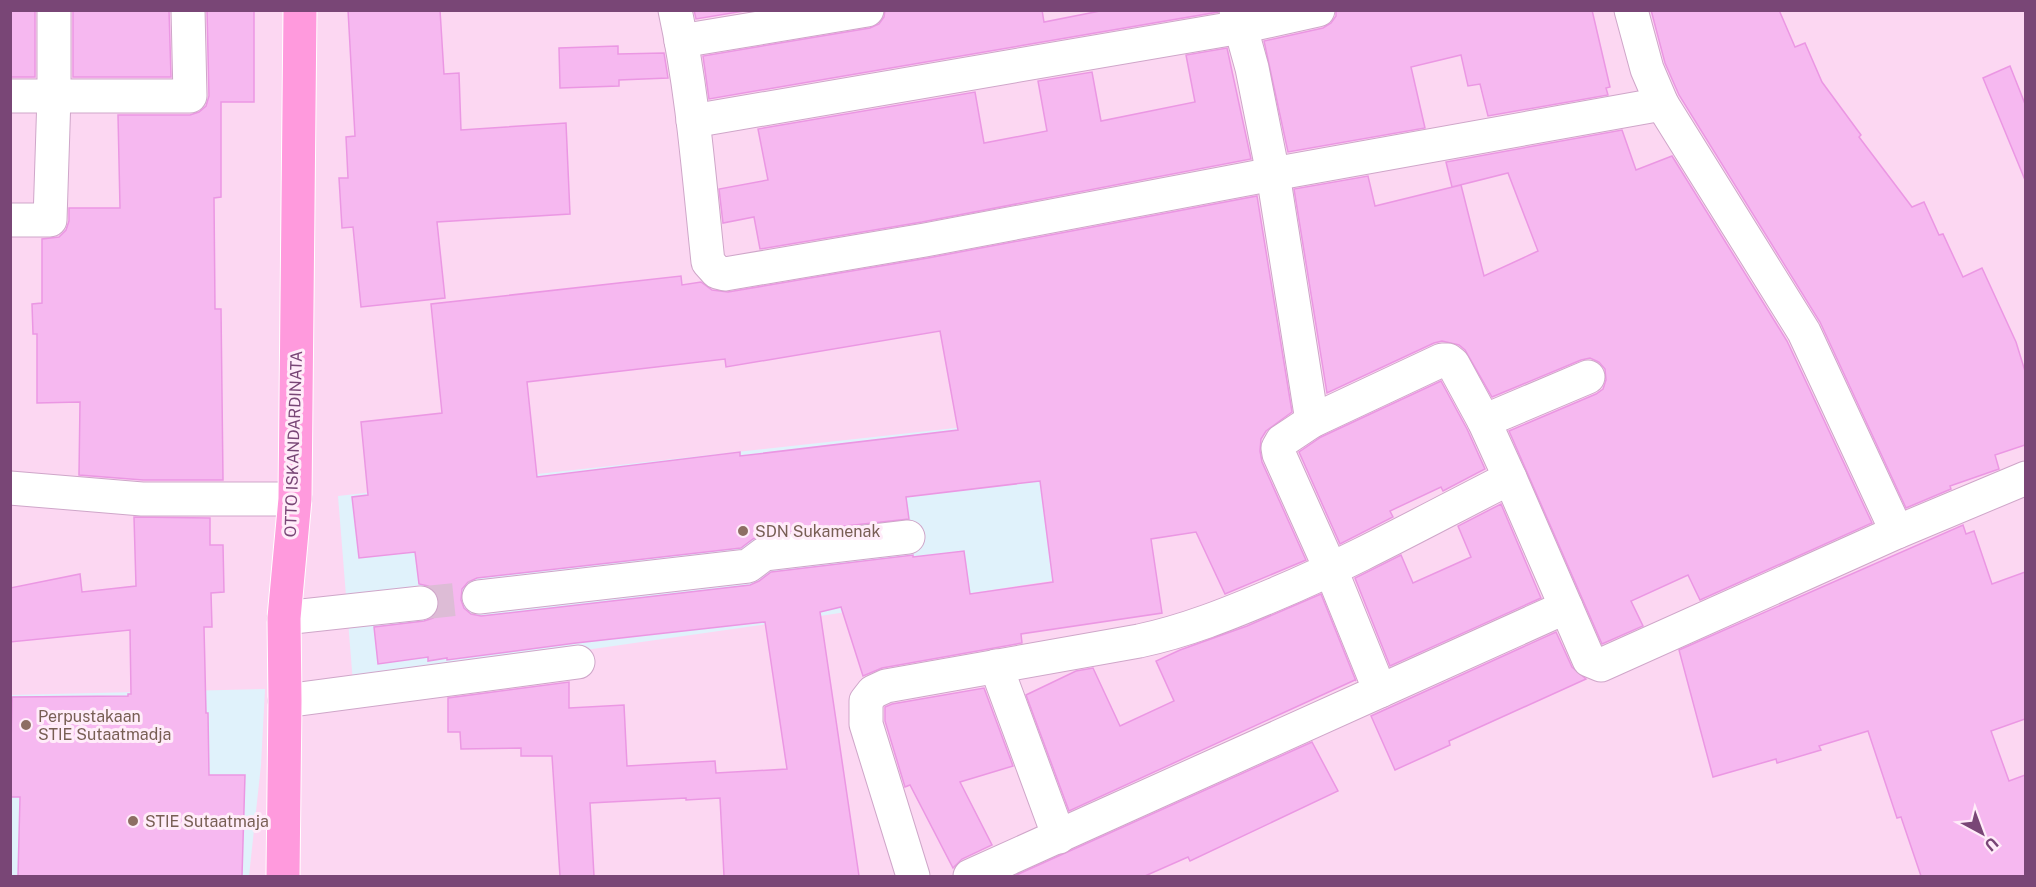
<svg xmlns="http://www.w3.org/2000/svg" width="2036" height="887" viewBox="0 0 2036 887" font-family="'Public Sans',sans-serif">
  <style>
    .residential { fill: #fcd7f2 }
    .education { fill: #e0f2fb }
    .building { fill: #f6b8f0; stroke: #eb97e3; stroke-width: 1.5; fill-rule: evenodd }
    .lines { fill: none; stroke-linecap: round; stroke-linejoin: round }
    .minor-tunnel { stroke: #ddbcd6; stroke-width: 33; stroke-dasharray: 33 16; stroke-linecap: butt }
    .minor-casing { stroke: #cfa6c9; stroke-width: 35 }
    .major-casing { stroke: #fff; stroke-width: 35 }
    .minor { stroke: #fff; stroke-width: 33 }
    .major { stroke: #ff9add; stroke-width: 33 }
    .education-dot { fill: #8d6e63; stroke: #ffecf9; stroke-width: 2 }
    .labels { text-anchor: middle; stroke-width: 6; stroke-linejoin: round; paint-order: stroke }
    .street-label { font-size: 16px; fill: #794676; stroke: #ffecf9 }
    .education-label { font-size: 16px; fill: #785e54; stroke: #ffecf9; text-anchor: start }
  </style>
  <rect width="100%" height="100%" fill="#fee3f6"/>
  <!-- residential -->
  <rect class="residential" x="11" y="11" width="2014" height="865"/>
  <!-- education -->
  <g class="education">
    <polygon points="983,425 1149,566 754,626 353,683 338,496"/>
    <polygon points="265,689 261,765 249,876 11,876 10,695"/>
  </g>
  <!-- building -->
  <g class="building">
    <rect x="10" y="10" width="25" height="67"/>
    <polygon points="73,10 169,10 171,77 73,77"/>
    <polygon points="207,10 254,10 254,102 221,102 221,197 214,198 215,309 221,309 223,480 143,480 79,475 80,402 37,403 37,334 33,334 32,304 42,303 42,239 59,237 66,230 69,221 69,208 120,208 118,115 190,115 199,112 206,106 209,96"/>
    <polygon points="348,10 440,10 444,74 459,73 461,130 566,123 570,214 437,222 445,298 361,307 353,227 342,228 339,178 348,178 346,137 355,136"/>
    <polygon points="694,10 750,10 696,19"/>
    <polygon points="885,10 1042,10 1044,22 1105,10 1218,10 1218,12 709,99 703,56 870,28 879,24 884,17"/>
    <polygon points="1336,10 1592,10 1610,87 1606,88 1608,95 1488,116 1480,84 1468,86 1461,55 1411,67 1425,128 1288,152 1264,41 1323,28 1331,23 1336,16"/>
    <polygon points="1651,10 1779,10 1795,47 1805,43 1822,82 1861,135 1859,137 1912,207 1924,202 1939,235 1943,234 1963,277 1982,268 2016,342 2025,371 2025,445 1995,455 1999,469 1950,486 1951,489 1906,508 1820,322 1679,95 1665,63"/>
    <polygon points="618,46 618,54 664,53 668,78 619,80 619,86 560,88 559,48"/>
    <polygon points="1227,48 1251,159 922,222 760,249 754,217 723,223 719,189 768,180 758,129 975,92 984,143 1047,131 1038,81 1092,72 1101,121 1195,102 1186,55"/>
    <polygon points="2010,66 2025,104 2025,180 1983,78"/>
    <polygon points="1622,130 1636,170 1672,156 1787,341 1872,523 1700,600 1688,575 1631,601 1643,626 1602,644 1509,431 1596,394 1603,389 1606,380 1605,369 1599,362 1590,358 1581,360 1492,397 1465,350 1459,345 1442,341 1434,343 1327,393 1294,189 1368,176 1375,206 1461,185 1484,276 1538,251 1508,173 1452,187 1446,162"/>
    <path d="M1257 196 1292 412 1266 431 1261 439 1260 451 1262 462 1306 560 1225 594 1196 532 1151 539 1162 613 1021 634 1022 643 882 668 863 676 841 607 820 612 859 876H724L720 798 686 800V798L590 803 594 876H560L552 756H521V748L461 749 460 732H448V698L569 682V708L624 705 627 766 715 761 716 773 787 769 765 622 576 643 447 660V658L428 661V657L378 664 374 627 424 621 433 618 438 610 440 602 436 591 428 586 419 584 415 552 359 558 352 497 368 495 361 422 442 413 431 304 681 276 682 285 701 282 712 290 728 292 928 258ZM940 331 958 430 740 456V452L537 477 527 382 725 359 726 367ZM1040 481 1053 582 970 594 964 551 913 557V555L771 572 759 581 750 585 481 616 471 614 464 608 461 600 462 589 468 582 477 578 741 548 753 539 762 535 909 519 906 497Z"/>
    <polygon points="1441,381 1467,429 1485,469 1443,491 1441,487 1390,511 1393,517 1340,544 1299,452 1321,437"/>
    <polygon points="1501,504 1541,598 1390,666 1355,578 1401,555 1413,583 1471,557 1458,526"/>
    <polygon points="134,517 210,518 210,545 223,545 224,592 211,593 212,627 204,627 206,713 208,713 209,775 245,775 242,876 18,876 20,797 10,797 12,697 128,696 128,694 131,694 130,630 10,642 10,588 80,574 82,592 136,586"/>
    <polygon points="1963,525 1966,534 1974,531 1992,584 2025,572 2025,719 1991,731 2009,781 2025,775 2025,876 1921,876 1901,817 1897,818 1868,731 1819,746 1821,750 1777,763 1776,759 1713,777 1679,650"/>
    <polygon points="1321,594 1356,681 1355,680 1069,811 1026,695 1076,671 1093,668 1120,726 1174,701 1156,661 1180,650 1247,626"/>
    <polygon points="1556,632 1572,667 1586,679 1449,741 1450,745 1395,770 1371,716"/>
    <polygon points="984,688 1013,766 960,782 992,845 962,859 953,868 910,785 905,787 885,721 885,707 892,704"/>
    <polygon points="1312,742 1338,791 1190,861 1188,857 1145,876 1014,876"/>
  </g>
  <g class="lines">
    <!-- minor-tunnel -->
    <polyline class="minor-tunnel" points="421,603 479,597"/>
    <!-- minor casing -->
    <g class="minor-casing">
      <g id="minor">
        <polyline points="54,10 54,96 190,96 188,10"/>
        <path d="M675 10C693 93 699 178 708 262L717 272 725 274 925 240 1273 174 1662 104"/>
        <polyline points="1236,10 1252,68 1273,174 1312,421"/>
        <polyline points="1631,10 1647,69 1662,104 1804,332 1897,532"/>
        <polyline points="681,41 867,10"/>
        <polyline points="10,96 54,96 50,220 10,220"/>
        <polyline points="693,121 1241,27 1318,10"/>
        <polyline points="1484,421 1588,377"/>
        <polyline points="1510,478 1566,607"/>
        <polyline points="10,488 142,499 295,499"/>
        <polyline points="479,597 748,566 764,554 908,537"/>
        <polyline points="284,618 421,603"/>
        <polyline points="996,666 1059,837"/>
        <polyline points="1380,691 1566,607 1589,660 1601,665 1897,532 2026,478"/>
        <polyline points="285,701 578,662"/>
        <path d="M913 876 866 724V701L873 692 886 686 1139 641C1186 631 1228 614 1273 595 1354 561 1431 518 1510 478L1484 421 1453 364 1448 360H1442L1312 421 1282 441 1278 448 1279 454 1331 570 1380 691 970 876"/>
      </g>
    </g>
    <!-- major casing -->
    <g class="major-casing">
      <polyline id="major" points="283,876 285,701 284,618 295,499 300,10"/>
    </g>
    <!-- minor -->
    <use href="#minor" class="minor"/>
    <!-- major -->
    <use href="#major" class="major"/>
  </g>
  <!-- markers -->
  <g class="education-dot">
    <circle cx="743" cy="531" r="6"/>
    <circle cx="26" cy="725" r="6"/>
    <circle cx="133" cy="821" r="6"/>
  </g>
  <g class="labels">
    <!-- street labels -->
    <g class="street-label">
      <text transform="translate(293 444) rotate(-88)" y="6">OTTO ISKANDARDINATA</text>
    </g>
    <!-- education labels -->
    <g class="education-label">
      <text x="755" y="537">SDN Sukamenak</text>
      <text x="38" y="722">Perpustakaan<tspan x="38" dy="18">STIE Sutaatmadja</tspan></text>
      <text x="145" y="827">STIE Sutaatmaja</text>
    </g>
  </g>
  <!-- border -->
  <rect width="2036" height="887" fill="none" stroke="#794676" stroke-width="24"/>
  <!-- north arrow -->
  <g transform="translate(1982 833) rotate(139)" stroke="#ffecf9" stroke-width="4.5" paint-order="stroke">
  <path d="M0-4.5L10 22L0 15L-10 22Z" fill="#794676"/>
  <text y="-9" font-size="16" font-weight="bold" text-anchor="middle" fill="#794676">U</text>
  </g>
</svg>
